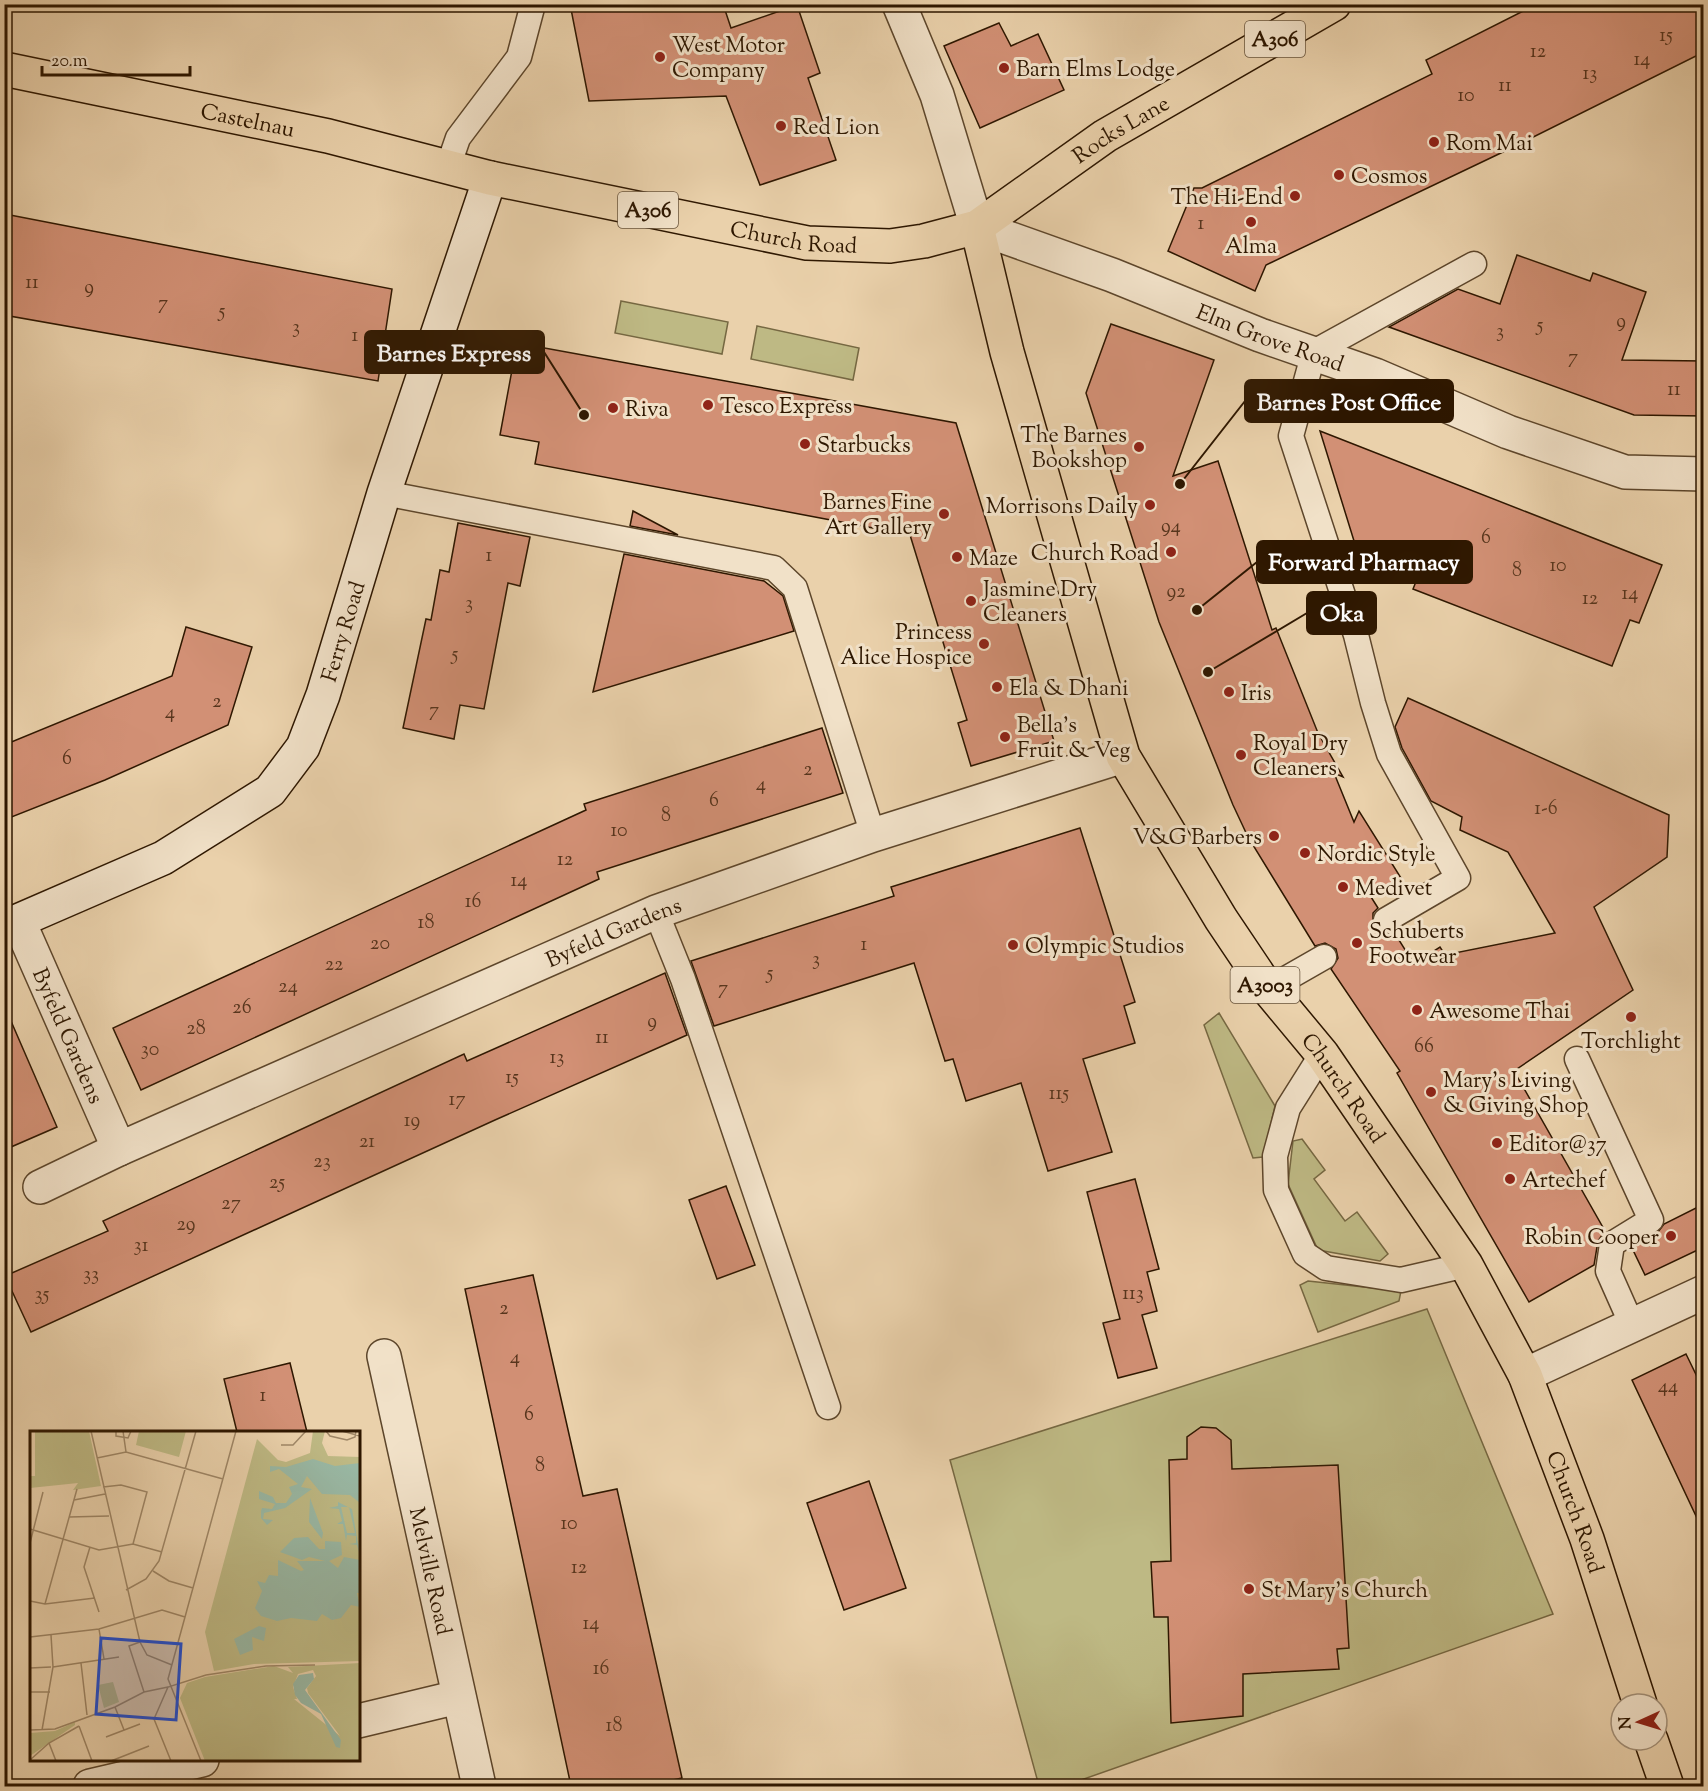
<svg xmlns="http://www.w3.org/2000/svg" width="1708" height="1791" viewBox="0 0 1708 1791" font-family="'Sorts Mill Goudy',serif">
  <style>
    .green { fill: #beb984; stroke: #766842; stroke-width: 1.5 }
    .building { fill: #d29075; stroke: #2e1700; stroke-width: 1.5 }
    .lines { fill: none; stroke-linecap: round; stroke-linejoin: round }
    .lane-casing { stroke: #5d462b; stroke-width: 27 }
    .street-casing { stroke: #5d462b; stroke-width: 36 }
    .secondary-casing { stroke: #2e1700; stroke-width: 36 }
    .primary-casing { stroke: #2e1700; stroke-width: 36 }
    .lane { stroke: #f1e1c8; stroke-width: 24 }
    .street { stroke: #f1e1c8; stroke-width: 33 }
    .secondary { stroke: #f1e1c8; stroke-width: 33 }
    .primary { stroke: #ead1ab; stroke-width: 33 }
    .poi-dot { fill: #8f2418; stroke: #f1e1c8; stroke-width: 2 }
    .labels { text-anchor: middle; stroke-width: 6; stroke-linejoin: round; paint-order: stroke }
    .number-label { font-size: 20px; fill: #57351d }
    .shield { fill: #f1e1c8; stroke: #68543c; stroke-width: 1.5 }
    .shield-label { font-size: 21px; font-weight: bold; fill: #2e1700 }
    .poi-label { font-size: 22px; fill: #2e1700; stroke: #f1e1c8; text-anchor: start }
    .street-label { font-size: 22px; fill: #2e1700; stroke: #f1e1c8 }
    .inset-road { fill: none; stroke: #9f8767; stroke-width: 1.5 }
    .view { fill: #1d4ed8; fill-opacity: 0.15; stroke: #1d4ed8; stroke-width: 3 }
    .inset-edge { fill: none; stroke: #2e1700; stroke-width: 3 }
    .leader { fill: none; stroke: #2e1700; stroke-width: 2 }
    .callout-dot { fill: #2e1700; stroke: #f1e1c8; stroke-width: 2 }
    .callout { fill: #2e1700; stroke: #2e1700; stroke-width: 2 }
    .callout-label { font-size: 24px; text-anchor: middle; font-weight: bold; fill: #fff }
  </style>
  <rect width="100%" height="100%" fill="#ead1ab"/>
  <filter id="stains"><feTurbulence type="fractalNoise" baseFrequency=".00333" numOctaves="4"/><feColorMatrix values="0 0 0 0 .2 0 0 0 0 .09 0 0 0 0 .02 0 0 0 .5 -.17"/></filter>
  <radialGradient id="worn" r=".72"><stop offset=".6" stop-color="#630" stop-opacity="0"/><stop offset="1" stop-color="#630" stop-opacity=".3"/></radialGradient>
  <!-- green -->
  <g class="green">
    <polygon points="621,301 728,322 722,354 615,333"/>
    <polygon points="757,326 859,348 853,380 751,359"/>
    <polygon points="1219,1013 1275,1106 1263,1157 1253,1158 1204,1025"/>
    <polygon points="1302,1139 1325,1170 1314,1179 1345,1221 1357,1212 1388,1254 1380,1261 1318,1250 1288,1184 1293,1141"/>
    <polygon points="1308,1281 1401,1291 1399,1301 1318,1332 1300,1285"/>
    <polygon points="1427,1309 1553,1614 1064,1786 1039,1786 950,1460"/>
  </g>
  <!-- building -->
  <g class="building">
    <polygon points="570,4 723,4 731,28 797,5 820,73 808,78 836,160 760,185 726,96 589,101"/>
    <polygon points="1537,4 1704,4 1704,52 1503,152 1266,265 1255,291 1168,251 1194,188 1202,188 1432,74 1426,60"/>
    <polygon points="999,23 1011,46 1038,34 1064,90 980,128 944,46"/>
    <polygon points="10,215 392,289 378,381 4,315 4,247"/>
    <polygon points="1517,255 1590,281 1593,273 1646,292 1622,360 1704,361 1704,416 1634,415 1389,327 1458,289 1500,304"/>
    <polygon points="1111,324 1214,360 1173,476 1218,461 1272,630 1276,628 1318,733 1343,777 1334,773 1354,822 1359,811 1401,878 1371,897 1378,908 1373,913 1373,927 1385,934 1394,932 1414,964 1440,947 1445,955 1555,933 1508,852 1460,830 1462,817 1431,801 1402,748 1395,727 1408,698 1669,815 1667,857 1594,907 1633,990 1514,1071 1605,1231 1598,1241 1594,1265 1529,1302 1397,1073 1400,1071 1331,969 1338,958 1336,949 1325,943 1315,946 1248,837 1233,805 1159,622 1086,393"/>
    <polygon points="517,343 956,423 1054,741 971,766 958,723 967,720 910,535 535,464 539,442 500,435"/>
    <polygon points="1320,431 1662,565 1639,623 1630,620 1612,666 1413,589 1430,547 1363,570"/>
    <polygon points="633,511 678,535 630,526"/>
    <polygon points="458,523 530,537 520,586 508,583 484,709 460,705 454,739 403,728 426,619 431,620 440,570 449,572"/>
    <polygon points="624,554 764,581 783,596 794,631 593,692"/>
    <polygon points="186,627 252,647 228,725 105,780 4,820 4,745 172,676"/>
    <polygon points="822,728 843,793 597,872 599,879 141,1090 113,1028 586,810 584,804"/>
    <polygon points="1080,828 1135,1002 1124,1006 1135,1043 1083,1059 1112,1152 1048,1171 1021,1083 966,1101 953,1059 945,1061 914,963 714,1026 691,961 894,896 891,887"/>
    <polygon points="665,973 687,1035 495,1120 31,1332 5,1276 108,1231 103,1221 464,1054 467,1061"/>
    <polygon points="4,1005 57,1127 4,1150"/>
    <polygon points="1135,1179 1159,1269 1147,1272 1157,1311 1142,1315 1157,1368 1118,1378 1103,1323 1120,1319 1087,1192"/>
    <polygon points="726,1186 755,1265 717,1279 689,1200"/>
    <polygon points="1704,1204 1704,1247 1645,1275 1632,1248 1658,1232 1664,1224"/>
    <polygon points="533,1275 583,1496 617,1489 682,1778 645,1786 571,1786 465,1289"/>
    <polygon points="1686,1354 1704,1391 1704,1533 1632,1380"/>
    <polygon points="290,1363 307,1432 237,1432 224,1379"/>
    <polygon points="1201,1427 1216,1428 1231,1440 1232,1469 1338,1465 1349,1648 1337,1649 1339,1669 1243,1674 1243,1716 1171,1723 1168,1617 1154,1617 1151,1562 1171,1561 1169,1460 1187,1459 1187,1437"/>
    <polygon points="869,1481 906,1588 844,1610 807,1503"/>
  </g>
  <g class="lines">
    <!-- lane casing -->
    <g class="lane-casing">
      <g id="lane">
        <polyline points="448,167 458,138 519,57 533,4"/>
        <polyline points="384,493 774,568 795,588 873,835"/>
        <polyline points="656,912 683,979 828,1407"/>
        <polyline points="1386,920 1458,878 1389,754 1373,703 1356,635 1291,436 1314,352 1474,264"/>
        <polyline points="1268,989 1324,957"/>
        <polyline points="1322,1054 1288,1108 1275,1156 1276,1190 1305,1254 1326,1268 1401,1280 1466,1265"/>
        <polyline points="1577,1059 1651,1220 1612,1244 1608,1271 1632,1325"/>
      </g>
    </g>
    <!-- street casing -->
    <g class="street-casing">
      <g id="street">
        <path id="s1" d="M899 4 937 95 977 227 1112 275 1260 335 1375 375 1508 432 1625 472 1704 474"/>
        <path id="s2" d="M19 922 119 1149 656 912 873 835 1123 756"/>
        <polyline points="40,1187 119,1149"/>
        <path id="s3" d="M384 1356 479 1786"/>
        <polyline points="1525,1375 1704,1292"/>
        <polyline points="358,1721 458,1697"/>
        <polyline points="90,1786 202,1760"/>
      </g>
    </g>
    <!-- secondary casing -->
    <g class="secondary-casing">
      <g id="secondary">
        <path id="s4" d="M4 927 163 858 270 791 303 747 323 695 384 493 490 178"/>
      </g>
    </g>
    <!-- primary casing -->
    <g class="primary-casing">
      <g id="primary">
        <path id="s5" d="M4 69 328 136 490 178 807 243 890 246 924 241 977 227 1105 136 1334 4"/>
        <path id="s6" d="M977 227 1007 352 1123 756 1221 919 1268 989 1322 1054 1466 1265 1525 1375 1587 1539 1640 1704"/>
        <polyline points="1651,1740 1667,1786"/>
      </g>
    </g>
    <!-- lane -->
    <use href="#lane" class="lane"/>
    <!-- street -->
    <use href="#street" class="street"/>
    <!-- secondary -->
    <use href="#secondary" class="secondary"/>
    <!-- primary -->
    <use href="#primary" class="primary"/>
  </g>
  <!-- markers -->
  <g class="poi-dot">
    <circle cx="660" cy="57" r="6"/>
    <circle cx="1004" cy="68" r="6"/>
    <circle cx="781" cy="126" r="6"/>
    <circle cx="1434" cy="142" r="6"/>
    <circle cx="1339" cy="175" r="6"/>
    <circle cx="1295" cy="196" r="6"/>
    <circle cx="1251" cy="222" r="6"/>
    <circle cx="708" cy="405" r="6"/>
    <circle cx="613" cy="408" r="6"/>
    <circle cx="805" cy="444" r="6"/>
    <circle cx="1139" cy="447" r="6"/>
    <circle cx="1150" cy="505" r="6"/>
    <circle cx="944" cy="514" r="6"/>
    <circle cx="1171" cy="552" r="6"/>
    <circle cx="957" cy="557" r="6"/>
    <circle cx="971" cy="601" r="6"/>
    <circle cx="984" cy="644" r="6"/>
    <circle cx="997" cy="687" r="6"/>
    <circle cx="1229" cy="692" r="6"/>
    <circle cx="1005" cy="737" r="6"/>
    <circle cx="1241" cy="755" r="6"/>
    <circle cx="1274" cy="836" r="6"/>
    <circle cx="1305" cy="853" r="6"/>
    <circle cx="1343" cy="887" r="6"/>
    <circle cx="1357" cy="943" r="6"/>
    <circle cx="1013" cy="945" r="6"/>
    <circle cx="1417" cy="1010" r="6"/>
    <circle cx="1631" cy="1017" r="6"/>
    <circle cx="1431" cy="1092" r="6"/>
    <circle cx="1497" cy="1143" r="6"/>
    <circle cx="1510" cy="1179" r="6"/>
    <circle cx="1671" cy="1236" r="6"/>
    <circle cx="1249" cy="1589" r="6"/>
  </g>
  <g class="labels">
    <!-- number labels -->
    <g class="number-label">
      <text x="1666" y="41">15</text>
      <text x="1538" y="57">12</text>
      <text x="1642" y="65">14</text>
      <text x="1590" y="79">13</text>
      <text x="1505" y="91">11</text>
      <text x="1466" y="101">10</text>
      <text x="1201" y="229">1</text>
      <text x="32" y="288">11</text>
      <text x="89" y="293">9</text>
      <text x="163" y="309">7</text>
      <text x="222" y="317">5</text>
      <text x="1621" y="327">9</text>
      <text x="1540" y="331">5</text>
      <text x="296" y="333">3</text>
      <text x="1500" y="337">3</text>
      <text x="355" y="341">1</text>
      <text x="1573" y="363">7</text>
      <text x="1674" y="395">11</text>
      <text x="1171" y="532">94</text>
      <text x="1486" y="543">6</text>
      <text x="489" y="561">1</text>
      <text x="1558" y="571">10</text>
      <text x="1517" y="576">8</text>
      <text x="1176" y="597">92</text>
      <text x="1630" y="599">14</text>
      <text x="1590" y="604">12</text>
      <text x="469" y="609">3</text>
      <text x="455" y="660">5</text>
      <text x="217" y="707">2</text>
      <text x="434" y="716">7</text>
      <text x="170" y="718">4</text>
      <text x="67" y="764">6</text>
      <text x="808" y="775">2</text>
      <text x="761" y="790">4</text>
      <text x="714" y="806">6</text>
      <text x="1546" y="814">1-6</text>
      <text x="666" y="821">8</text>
      <text x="619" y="836">10</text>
      <text x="565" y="865">12</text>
      <text x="519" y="886">14</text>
      <text x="473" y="907">16</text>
      <text x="426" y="928">18</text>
      <text x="380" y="949">20</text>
      <text x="864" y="950">1</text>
      <text x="816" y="965">3</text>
      <text x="334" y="970">22</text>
      <text x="770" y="979">5</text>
      <text x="288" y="992">24</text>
      <text x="723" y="994">7</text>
      <text x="242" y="1013">26</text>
      <text x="652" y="1027">9</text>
      <text x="196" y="1034">28</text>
      <text x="602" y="1043">11</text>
      <text x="1424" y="1052">66</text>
      <text x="150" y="1055">30</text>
      <text x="557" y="1063">13</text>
      <text x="512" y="1083">15</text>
      <text x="1059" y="1099">115</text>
      <text x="457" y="1105">17</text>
      <text x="412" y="1126">19</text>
      <text x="367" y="1147">21</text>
      <text x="322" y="1167">23</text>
      <text x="277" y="1188">25</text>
      <text x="231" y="1209">27</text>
      <text x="186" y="1230">29</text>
      <text x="141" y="1251">31</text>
      <text x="91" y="1280">33</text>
      <text x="1133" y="1299">113</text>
      <text x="42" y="1300">35</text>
      <text x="504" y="1314">2</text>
      <text x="515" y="1363">4</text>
      <text x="1668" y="1392">44</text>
      <text x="263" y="1401">1</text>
      <text x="529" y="1420">6</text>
      <text x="540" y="1471">8</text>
      <text x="569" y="1529">10</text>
      <text x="579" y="1573">12</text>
      <text x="591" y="1629">14</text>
      <text x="601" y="1674">16</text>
      <text x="614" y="1731">18</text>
    </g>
    <!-- shield labels -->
    <g class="shield">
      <rect x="1245" y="21" width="60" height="36" rx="4.5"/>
      <rect x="618" y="192" width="60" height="36" rx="4.5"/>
      <rect x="1230.5" y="967" width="69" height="36" rx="4.5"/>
    </g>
    <g class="shield-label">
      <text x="1275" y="46">A306</text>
      <text x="648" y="217">A306</text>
      <text x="1265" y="992">A3003</text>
    </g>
    <!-- poi labels -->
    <g class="poi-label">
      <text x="672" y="52">West Motor<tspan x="672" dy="25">Company</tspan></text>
      <text x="1016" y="76">Barn Elms Lodge</text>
      <text x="793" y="134">Red Lion</text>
      <text x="1446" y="150">Rom Mai</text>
      <text x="1351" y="183">Cosmos</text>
      <text x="1283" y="204" text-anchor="end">The Hi-End</text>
      <text x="1251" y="253" text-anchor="middle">Alma</text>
      <text x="720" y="413">Tesco Express</text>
      <text x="625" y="416">Riva</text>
      <text x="1127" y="442" text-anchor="end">The Barnes<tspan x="1127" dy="25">Bookshop</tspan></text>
      <text x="817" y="452">Starbucks</text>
      <text x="932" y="509" text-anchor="end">Barnes Fine<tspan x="932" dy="25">Art Gallery</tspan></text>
      <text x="1138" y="513" text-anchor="end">Morrisons Daily</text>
      <text x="1159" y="560" text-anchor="end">Church Road</text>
      <text x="969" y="565">Maze</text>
      <text x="983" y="596">Jasmine Dry<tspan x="983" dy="25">Cleaners</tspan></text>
      <text x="972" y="639" text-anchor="end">Princess<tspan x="972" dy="25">Alice Hospice</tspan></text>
      <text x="1009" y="695">Ela &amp; Dhani</text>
      <text x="1241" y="700">Iris</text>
      <text x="1017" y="732">Bella's<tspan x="1017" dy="25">Fruit &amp; Veg</tspan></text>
      <text x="1253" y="750">Royal Dry<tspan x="1253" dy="25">Cleaners</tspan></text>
      <text x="1262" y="844" text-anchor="end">V&amp;G Barbers</text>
      <text x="1317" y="861">Nordic Style</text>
      <text x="1355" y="895">Medivet</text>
      <text x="1369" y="938">Schuberts<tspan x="1369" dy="25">Footwear</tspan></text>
      <text x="1025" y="953">Olympic Studios</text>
      <text x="1429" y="1018">Awesome Thai</text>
      <text x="1631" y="1048" text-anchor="middle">Torchlight</text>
      <text x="1443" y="1087">Mary’s Living<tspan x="1443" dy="25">&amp; Giving Shop</tspan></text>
      <text x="1509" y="1151">Editor@37</text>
      <text x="1522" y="1187">Artechef</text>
      <text x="1659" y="1244" text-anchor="end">Robin Cooper</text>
      <text x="1261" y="1597">St Mary's Church</text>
    </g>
    <!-- street labels -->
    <g class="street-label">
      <text dy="8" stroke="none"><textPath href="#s5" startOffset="249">Castelnau</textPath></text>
      <text dy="8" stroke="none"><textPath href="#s5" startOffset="1168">Rocks Lane</textPath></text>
      <text dy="8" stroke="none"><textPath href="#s5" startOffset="808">Church Road</textPath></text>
      <text dy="8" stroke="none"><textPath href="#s1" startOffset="550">Elm Grove Road</textPath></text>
      <text dy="8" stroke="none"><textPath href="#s4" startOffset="477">Ferry Road</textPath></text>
      <text dy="8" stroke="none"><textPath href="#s2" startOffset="788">Byfeld Gardens</textPath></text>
      <text dy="8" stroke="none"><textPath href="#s2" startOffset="124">Byfeld Gardens</textPath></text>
      <text dy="8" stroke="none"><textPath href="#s6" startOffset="948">Church Road</textPath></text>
      <text dy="8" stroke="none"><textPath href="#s6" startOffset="1434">Church Road</textPath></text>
      <text dy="8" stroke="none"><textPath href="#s3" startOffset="220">Melville Road</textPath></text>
    </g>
  </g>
  <!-- overview -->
  <g transform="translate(30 1431)">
    <rect width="330" height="330" fill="#ead1ab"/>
    <path d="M5 0H59L71 55 43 59 48 52 0 57V45H5ZM109 0H156L149 26 106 14ZM283 0H295L292 12 298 25 330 26V230L224 233 184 240 175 201 227 8 248 29 256 31 280 22ZM330 232V330H175L150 267 157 252 175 246 244 235 263 242 258 236ZM283 239 286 245 277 257 278 262 310 305 264 268H267L263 256 268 243ZM83 251 89 271 74 277 68 254ZM45 291V294L0 325V302L25 300Z" fill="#beb984" fill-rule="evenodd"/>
    <path d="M283 28 305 35 330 32V72L320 64 292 63 277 45 271 56 282 58 255 77 234 82 233 88 243 89 237 94 231 87V80L232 77 242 78 245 73 229 68V60L243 66 246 72H256L262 63 259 56 268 53 249 38 240 41V35L256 36ZM280 67 293 102 292 108 279 91ZM308 71 322 78 330 124 327 114 319 113 326 112V105L317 104 316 110 313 93H307L312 90 309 78 299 77 308 75ZM311 76H319L325 102H317ZM278 106 289 118H295V110L311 111 312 124 299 130 308 137 314 126 330 129V162H327L330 176 321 174 311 187 302 189 292 183 287 190 261 187 247 190 231 185 225 177 232 160 227 150 235 152 239 144 248 145V129L271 140 274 139 267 130H295L279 126 272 129 250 121 264 107ZM229 195 236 197 234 210 222 206 223 219 210 224 204 208ZM283 242 284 248 275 259 311 309 310 317 306 316 291 283 271 272 265 264 263 253 269 244Z" fill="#99b8a4" fill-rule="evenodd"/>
    <path class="inset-road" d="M61 0 110 211 117 224 142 234M86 0V5L98 7 101 0M93 0 96 21M296 0 300 5 317 9 325 6 326 0M312 0 330 5M251 14H263L276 0M67 27 96 21 193 48M73 56 91 54 117 61 103 113M44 69 75 63M39 86 79 85M0 98 69 119 103 113 132 121M0 112 13 61M60 116 54 136 69 181M123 140 139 150 163 157M96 159 116 148 129 130 166 0M0 170 15 173 65 167M15 173 47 58M69 198 74 228M0 206 69 198 132 179 155 186M110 211 99 215 114 261M51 232 57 284M23 236 89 226M0 237 21 236M0 261H20M85 276 94 299M49 295 62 330M0 299 25 298 85 276 114 261 138 256M12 299 23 236 21 204M76 306 110 293M19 312 26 330M0 329 19 312 49 295M81 330 119 315M141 330 124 288 138 256 176 244 236 235 285 234M171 330 138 248 206 0"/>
    <path class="view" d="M71 207 151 213 146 289 66 283Z"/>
    <rect width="330" height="330" class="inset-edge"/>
  </g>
  <!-- callouts -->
  <path class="leader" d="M584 415L544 352M1180 484L1245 401M1197 610L1257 562M1208 672L1307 613"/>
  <g class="callout-dot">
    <circle cx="584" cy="415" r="6"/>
    <circle cx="1180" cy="484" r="6"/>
    <circle cx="1197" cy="610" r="6"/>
    <circle cx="1208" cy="672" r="6"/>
  </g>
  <g class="callout">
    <rect x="365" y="331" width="179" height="42" rx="6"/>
    <rect x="1245" y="380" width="208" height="42" rx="6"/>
    <rect x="1257" y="541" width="215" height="42" rx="6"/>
    <rect x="1307" y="592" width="69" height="42" rx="6"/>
  </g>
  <g class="callout-label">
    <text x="454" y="361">Barnes Express</text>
    <text x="1349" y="410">Barnes Post Office</text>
    <text x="1364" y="570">Forward Pharmacy</text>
    <text x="1342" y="621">Oka</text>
  </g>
  <!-- margin -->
  <rect width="1708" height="1791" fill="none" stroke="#ead1ab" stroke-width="24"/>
  <rect x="6" y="6" width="1696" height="1779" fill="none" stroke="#2e1700" stroke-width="3"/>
  <rect x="12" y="12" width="1684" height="1767" fill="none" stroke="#2e1700" stroke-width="1.5"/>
  <!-- north arrow -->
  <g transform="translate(1639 1722) rotate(266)"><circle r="28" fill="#f1e1c8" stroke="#a39078" stroke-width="1.5"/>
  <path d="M0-4.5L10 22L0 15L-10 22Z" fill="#8f2418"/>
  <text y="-9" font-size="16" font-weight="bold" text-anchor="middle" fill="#2e1700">N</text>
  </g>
  <!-- scale -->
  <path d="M42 66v9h148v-9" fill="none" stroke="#2e1700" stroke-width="3"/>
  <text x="51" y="66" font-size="18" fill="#2e1700" stroke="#f1e1c8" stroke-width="4.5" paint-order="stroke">20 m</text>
  <rect width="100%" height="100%" filter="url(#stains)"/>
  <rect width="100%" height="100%" fill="url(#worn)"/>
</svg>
